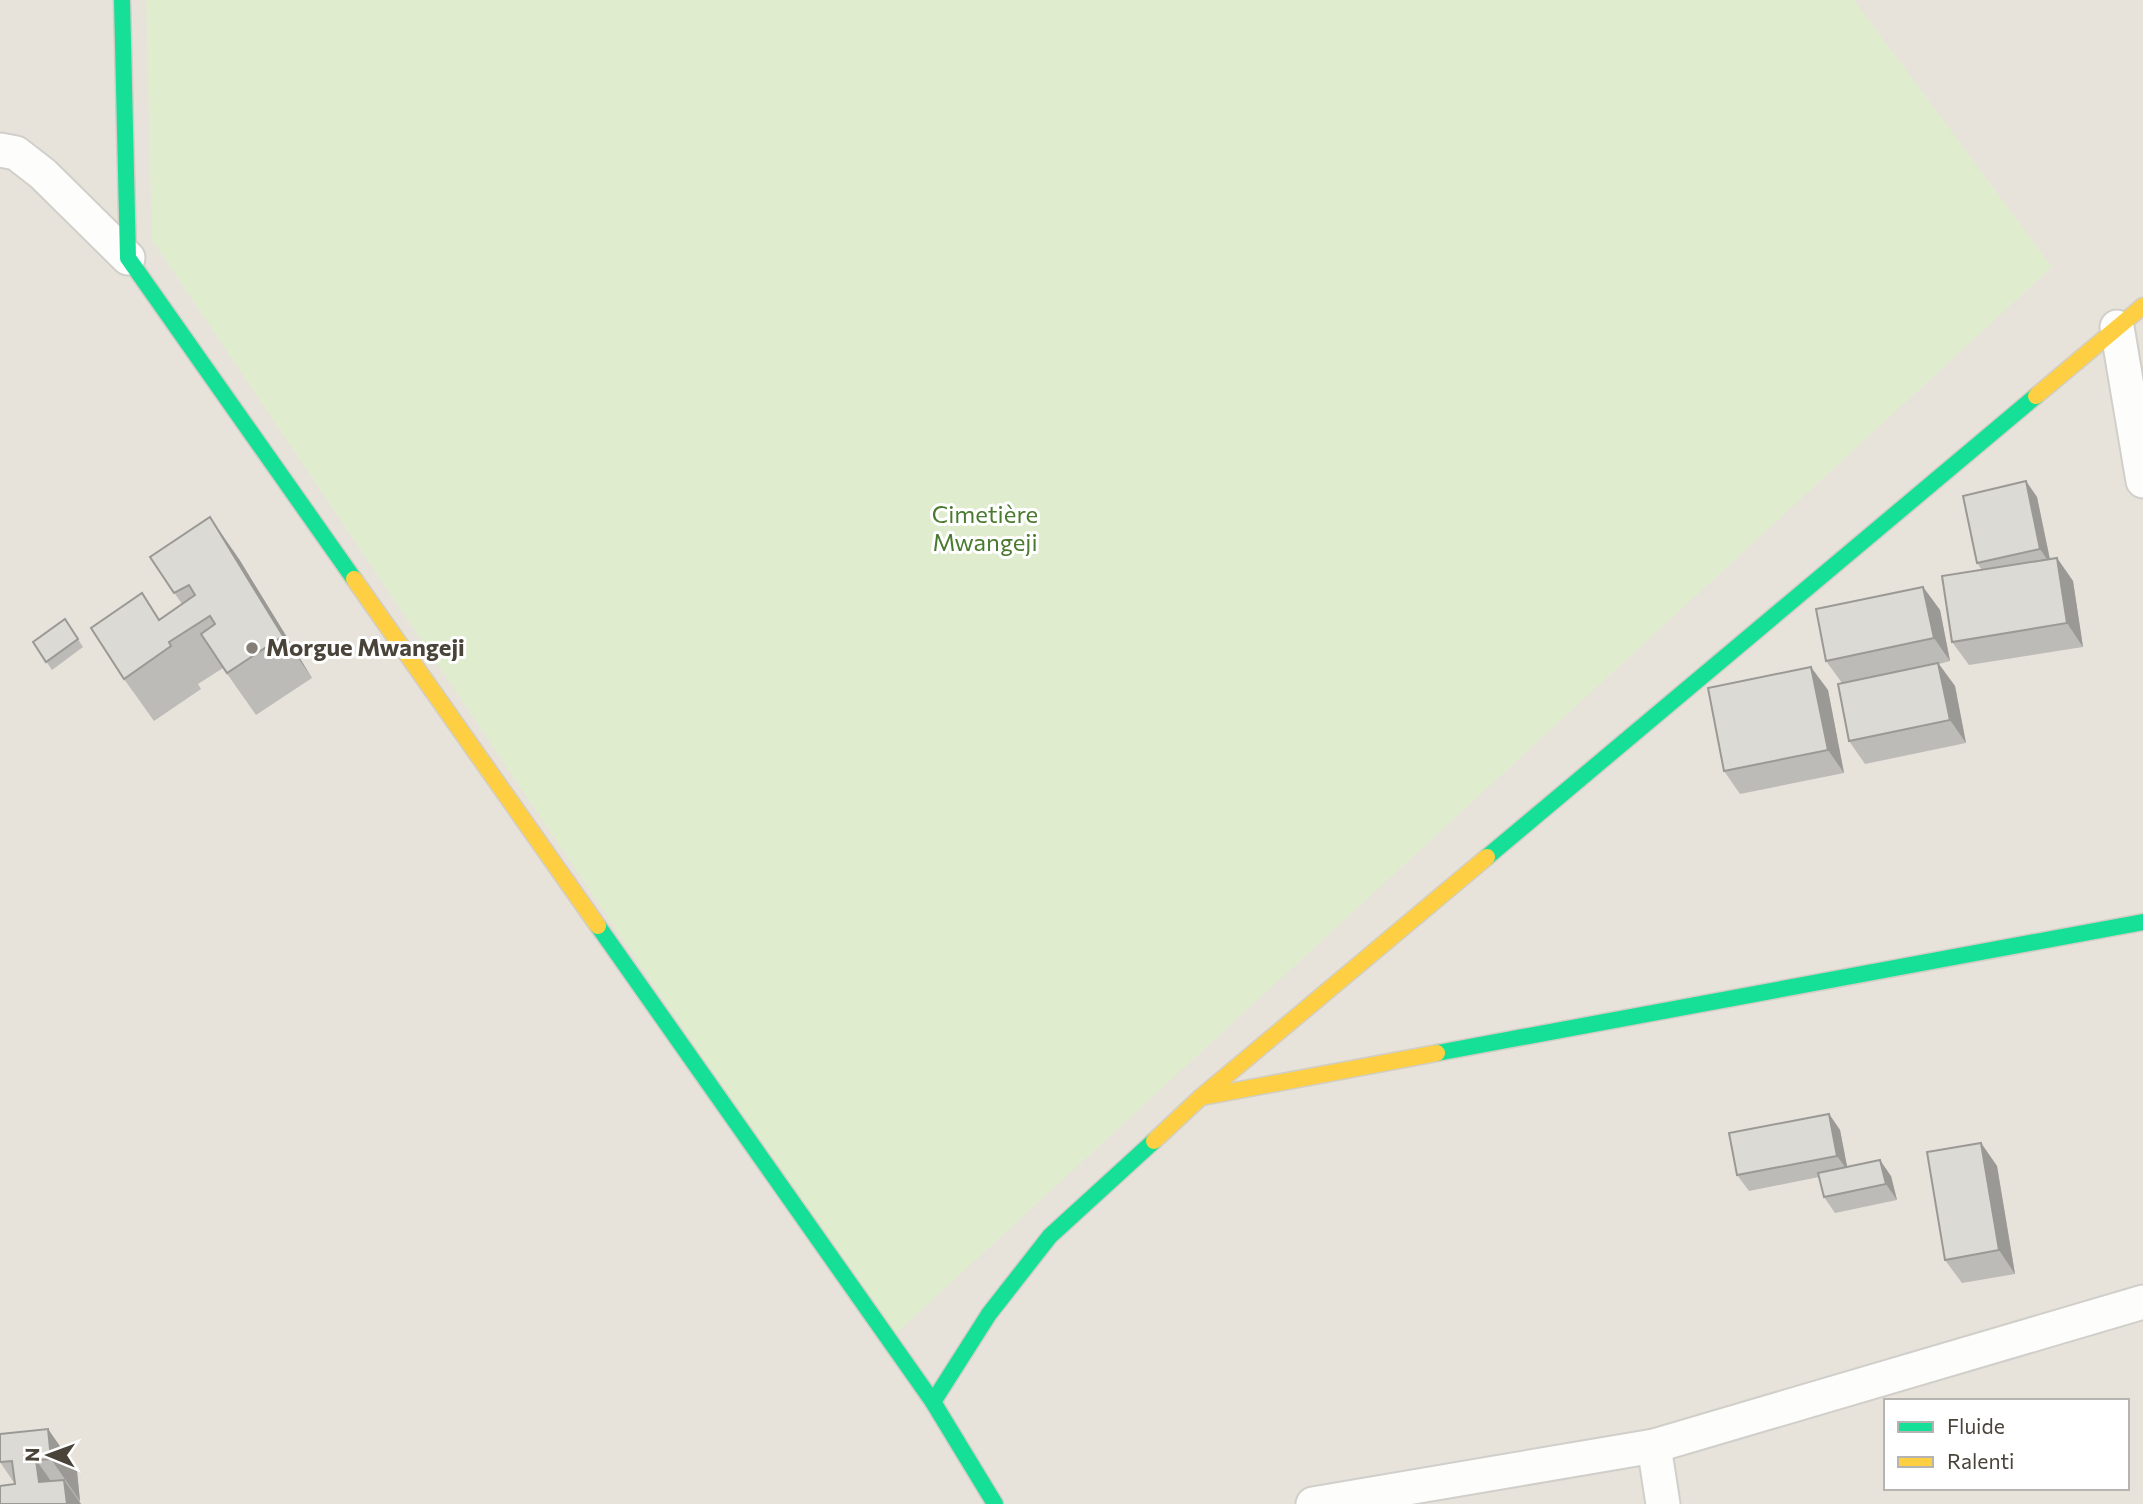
<svg xmlns="http://www.w3.org/2000/svg" width="2143" height="1504" viewBox="0 0 2143 1504" font-family="Commissioner,sans-serif">
  <style>
    .residential { fill: #e7e3db; fill-rule: evenodd }
    .green { fill: #e0ecce }
    .lines { fill: none; stroke-linecap: round; stroke-linejoin: round }
    .street-casing { stroke: #d1cfca; stroke-width: 37 }
    .fast-casing { stroke: #d2cec4; stroke-width: 19 }
    .slow-casing { stroke: #d2cec4; stroke-width: 19 }
    .street { stroke: #fdfdfc; stroke-width: 33 }
    .fast { stroke: #16e098; stroke-width: 16 }
    .slow { stroke: #ffcf43; stroke-width: 16 }
    .wall { fill: #bdbbb7 }
    .shaded-wall { fill: #9a9995 }
    .building { fill: #dcdad5; stroke: #9a9995; stroke-width: 2 }
    .poi-dot { fill: #848078; stroke: #fff; stroke-width: 2.5 }
    .labels { text-anchor: middle; stroke-width: 6; stroke-linejoin: round; paint-order: stroke }
    .park-label { font-size: 24px; fill: #497a2d; stroke: #fff }
    .poi-label { font-size: 24px; font-weight: bold; fill: #494339; stroke: #fff; text-anchor: start }
  </style>
  <rect width="100%" height="100%" fill="#f3f1ed"/>
  <!-- residential -->
  <path class="residential" d="M0 0H2143V1504H0ZM1886 1401H2127V1488H1886Z"/>
  <!-- green -->
  <polygon class="green" points="146,0 1854,0 2052,267 891,1338 152,240"/>
  <g class="lines">
    <!-- street casing -->
    <g class="street-casing">
      <g id="street">
        <polyline points="0,150 16,153 43,174 128,258"/>
        <polyline points="2117,327 2143,481"/>
        <polyline points="1654,1446 1663,1504"/>
        <polyline points="1313,1504 1654,1446 2143,1302"/>
      </g>
    </g>
    <!-- fast casing -->
    <g class="fast-casing">
      <g id="fast">
        <polyline points="122,0 128,258 354,579"/>
        <polyline points="1487,857 2036,396"/>
        <polyline points="598,926 933,1402"/>
        <polyline points="1437,1053 2143,922"/>
        <polyline points="995,1504 933,1402 989,1314 1050,1236 1154,1141"/>
      </g>
    </g>
    <!-- slow casing -->
    <g class="slow-casing">
      <g id="slow">
        <polyline points="2036,396 2143,306"/>
        <polyline points="354,579 598,926"/>
        <polyline points="1202,1097 1437,1053"/>
        <polyline points="1154,1141 1201,1097 1487,857"/>
      </g>
    </g>
    <!-- street -->
    <use href="#street" class="street"/>
    <!-- fast -->
    <use href="#fast" class="fast"/>
    <!-- slow -->
    <use href="#slow" class="slow"/>
  </g>
  <!-- wall -->
  <g class="wall">
    <polygon points="2026,481 2037,497 2050,559 2057,558 2073,581 2083,647 1969,665 1952,642 1982,570 1977,563"/>
    <polygon points="150,557 239,559 312,678 256,715 223,668 198,684 201,689 154,721 124,679 160,619 182,604"/>
    <polygon points="1923,587 1940,610 1950,661 1939,664 1955,686 1966,743 1865,764 1849,741 1842,683 1826,661"/>
    <polygon points="65,619 83,647 52,670 33,642"/>
    <polygon points="1828,690 1844,773 1740,794 1724,771"/>
    <polygon points="1829,1114 1840,1130 1847,1167 1891,1176 1897,1200 1835,1213 1824,1197 1819,1177 1749,1191 1737,1175"/>
    <polygon points="1981,1143 1997,1166 2015,1274 1962,1283 1945,1260"/>
    <polygon points="48,1429 77,1471 80,1501 79,1501 81,1504 15,1484 0,1462"/>
  </g>
  <!-- shaded-wall -->
  <g class="shaded-wall">
    <polygon points="2026,481 2037,497 2051,565 2040,549"/>
    <polygon points="210,517 239,559 312,678 283,636"/>
    <polygon points="2057,558 2073,581 2083,647 2067,623"/>
    <polygon points="1923,587 1940,610 1950,661 1934,638"/>
    <polygon points="1938,663 1955,686 1966,743 1950,720"/>
    <polygon points="1811,667 1828,690 1844,773 1828,750"/>
    <polygon points="1829,1114 1840,1130 1848,1171 1837,1156"/>
    <polygon points="1981,1143 1997,1166 2015,1274 1999,1250"/>
    <polygon points="1880,1160 1891,1176 1897,1200 1886,1184"/>
    <polygon points="48,1429 77,1471 80,1501 51,1459"/>
    <polygon points="36,1460 66,1502 39,1482"/>
    <polygon points="64,1480 81,1504 67,1504"/>
  </g>
  <!-- building -->
  <g class="building">
    <polygon points="2026,481 2040,549 1977,563 1963,496"/>
    <polygon points="210,517 283,636 227,673 201,634 215,624 210,616 169,642 171,646 124,679 91,628 142,593 159,620 195,595 189,585 174,593 150,557"/>
    <polygon points="2057,558 2067,623 1952,642 1942,576"/>
    <polygon points="1923,587 1934,638 1826,661 1816,609"/>
    <polygon points="65,619 78,639 46,662 33,642"/>
    <polygon points="1938,663 1950,720 1849,741 1838,684"/>
    <polygon points="1811,667 1828,750 1724,771 1708,688"/>
    <polygon points="1829,1114 1837,1156 1737,1175 1729,1133"/>
    <polygon points="1981,1143 1999,1250 1945,1260 1927,1152"/>
    <polygon points="1880,1160 1886,1184 1824,1197 1818,1173"/>
    <polygon points="48,1429 51,1459 36,1460 39,1482 64,1480 67,1504 0,1504 0,1486 15,1484 12,1461 0,1462 0,1434"/>
  </g>
  <!-- markers -->
  <circle class="poi-dot" cx="252" cy="648" r="7"/>
  <g class="labels">
    <!-- park labels -->
    <g class="park-label">
      <text x="985" y="523">Cimetière<tspan x="985" dy="28">Mwangeji</tspan></text>
    </g>
    <!-- poi labels -->
    <g class="poi-label">
      <text x="266" y="656">Morgue Mwangeji</text>
    </g>
  </g>
  <!-- legend -->
  <rect x="1884" y="1399" width="245" height="91" fill="#ffffff" stroke="#b6b4b0" stroke-width="2"/>
  <rect x="1898" y="1422" width="35" height="10" fill="#16e098" stroke="#b6b4b0" stroke-width="2"/>
  <text x="1947" y="1434" font-size="21" fill="#494339">Fluide</text>
  <rect x="1898" y="1457" width="35" height="10" fill="#ffcf43" stroke="#b6b4b0" stroke-width="2"/>
  <text x="1947" y="1469" font-size="21" fill="#494339">Ralenti</text>
  <!-- north arrow -->
  <g transform="translate(49 1455) rotate(271)" stroke="#ffffff" stroke-width="5" paint-order="stroke">
  <path d="M0-5L12 26L0 18L-12 26Z" fill="#494339"/>
  <text y="-10" font-size="19" font-weight="bold" text-anchor="middle" fill="#494339">N</text>
  </g>
</svg>
